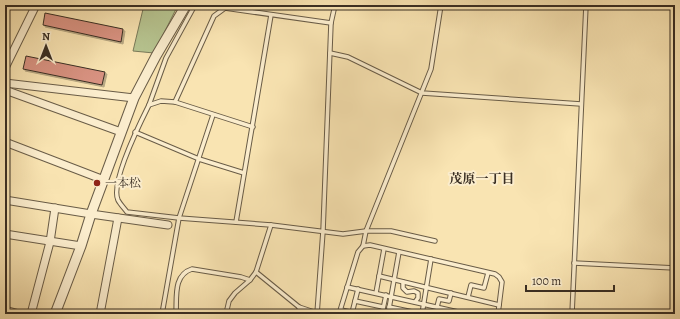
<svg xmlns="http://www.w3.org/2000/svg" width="680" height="319" viewBox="0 0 680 319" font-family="Alegreya,'Noto Serif JP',serif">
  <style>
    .green { fill: #b7c591; stroke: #787a5a }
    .building { fill: #d89281; stroke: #392e23; filter: url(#shadow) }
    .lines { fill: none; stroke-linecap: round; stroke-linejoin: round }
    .service-casing { stroke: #695c47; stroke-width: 5.5 }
    .minor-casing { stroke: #695c47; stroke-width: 9 }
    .tertiary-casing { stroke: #695c47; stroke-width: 11 }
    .service { stroke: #fbedcd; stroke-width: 3.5 }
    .minor { stroke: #fbedcd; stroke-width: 7 }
    .tertiary { stroke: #fbedcd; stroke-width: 9 }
    .poi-dot { fill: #8f2418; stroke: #fbedcd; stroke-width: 1.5 }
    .labels { text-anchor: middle; stroke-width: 4; stroke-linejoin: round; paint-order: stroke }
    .poi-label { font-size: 12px; fill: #392e23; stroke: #fbedcd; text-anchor: start }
    .neighbourhood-label { font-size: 13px; font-weight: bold; fill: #392e23; stroke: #fbedcd }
  </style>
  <defs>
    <filter id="shadow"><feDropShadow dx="2" dy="2" stdDeviation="0" flood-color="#0004"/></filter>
  </defs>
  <rect width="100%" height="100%" fill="#f9e4b2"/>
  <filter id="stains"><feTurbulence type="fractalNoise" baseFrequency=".005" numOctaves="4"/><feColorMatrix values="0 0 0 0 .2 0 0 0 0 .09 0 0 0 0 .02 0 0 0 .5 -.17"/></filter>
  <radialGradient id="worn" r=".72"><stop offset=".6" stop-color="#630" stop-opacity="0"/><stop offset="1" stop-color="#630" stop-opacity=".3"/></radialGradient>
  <!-- green -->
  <polygon class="green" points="144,5 178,5 154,53 133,51"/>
  <!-- building -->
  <g class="building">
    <polygon points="45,13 123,29 121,42 43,25"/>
    <polygon points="26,56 105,72 102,85 23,69"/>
  </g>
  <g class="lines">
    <!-- service casing -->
    <g class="service-casing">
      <g id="service">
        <path d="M331 23 225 8 214 16 175 102 161 101 149 105C141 121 110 183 118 200 120 204 124 208 127 212L179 218 271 225 343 234 366 231H391L435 241"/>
        <polyline points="330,53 348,57 422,93 581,104"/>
        <polyline points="175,102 253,127"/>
        <polyline points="149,105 166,58 195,5"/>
        <polyline points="135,132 199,159 244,173"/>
        <polyline points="236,222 271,15"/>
        <polyline points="363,246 366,231 431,69 441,5"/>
        <polyline points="574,263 675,268"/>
        <polyline points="256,272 299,307 302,314"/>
        <polyline points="379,276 499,305"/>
        <polyline points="403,282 403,288 407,292 414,291 418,293 418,298 415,302"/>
        <polyline points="347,287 467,314"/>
        <polyline points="376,293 384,249"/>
        <polyline points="468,297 471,285 484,288 488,273"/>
        <polyline points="355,301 383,307"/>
        <polyline points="299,307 317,313"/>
        <polyline points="389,307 422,314 431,259"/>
        <polyline points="437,307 439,299 449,301 451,293"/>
        <polyline points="341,310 359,314"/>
        <polyline points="352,313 358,289"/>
        <polyline points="162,314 179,218 213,115"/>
        <path d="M176 314C177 297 173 275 192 269L241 277 250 280"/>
        <polyline points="226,314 229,301 235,293 250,280 256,272 271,225"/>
        <polyline points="317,314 323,231 331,23 335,5"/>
        <polyline points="339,314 358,252 363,246 370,245 495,274 499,277 502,282 498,314"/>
        <polyline points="382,314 386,295"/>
        <polyline points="388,314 399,252"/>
        <polyline points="572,314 586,5"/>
      </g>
    </g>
    <!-- minor casing -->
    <g class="minor-casing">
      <g id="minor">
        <polyline points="5,68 36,5"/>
        <polyline points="5,83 134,98"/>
        <polyline points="5,90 121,132"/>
        <polyline points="5,142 104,180"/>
        <polyline points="5,200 91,214 168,225"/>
        <polyline points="5,234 81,246"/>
        <polyline points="5,310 19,314"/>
        <polyline points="31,314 50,242 55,208"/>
        <polyline points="100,314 118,218"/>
      </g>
    </g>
    <!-- tertiary casing -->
    <g class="tertiary-casing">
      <polyline id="tertiary" points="55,314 81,246 91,214 134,98 156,56 186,5"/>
    </g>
    <!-- service -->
    <use href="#service" class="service"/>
    <!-- minor -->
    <use href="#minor" class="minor"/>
    <!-- tertiary -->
    <use href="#tertiary" class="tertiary"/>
  </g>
  <!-- markers -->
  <circle class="poi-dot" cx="97" cy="183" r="4"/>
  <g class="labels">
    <!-- poi labels -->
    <g class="poi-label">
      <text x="105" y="187">一本松</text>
    </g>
    <!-- neighbourhood labels -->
    <g class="neighbourhood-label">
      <text x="482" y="183">茂原一丁目</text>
    </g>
  </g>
  <!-- margin -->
  <rect width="680" height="319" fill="none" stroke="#f9e4b2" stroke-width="20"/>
  <rect x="6" y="6" width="668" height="307" fill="none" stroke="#392e23" stroke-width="2"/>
  <rect x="10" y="10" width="660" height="299" fill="none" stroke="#392e23"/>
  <!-- north arrow -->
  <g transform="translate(46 46)" stroke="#fbedcd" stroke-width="3" paint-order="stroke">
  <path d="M0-3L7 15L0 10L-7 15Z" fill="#392e23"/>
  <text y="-6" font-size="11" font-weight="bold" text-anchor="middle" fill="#392e23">N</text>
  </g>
  <!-- scale -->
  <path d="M526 285v6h88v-6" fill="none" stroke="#392e23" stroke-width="2"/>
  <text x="532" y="285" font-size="12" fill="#392e23" stroke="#fbedcd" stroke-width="3" paint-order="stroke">100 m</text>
  <rect width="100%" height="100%" filter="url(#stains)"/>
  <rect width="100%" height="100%" fill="url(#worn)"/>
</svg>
